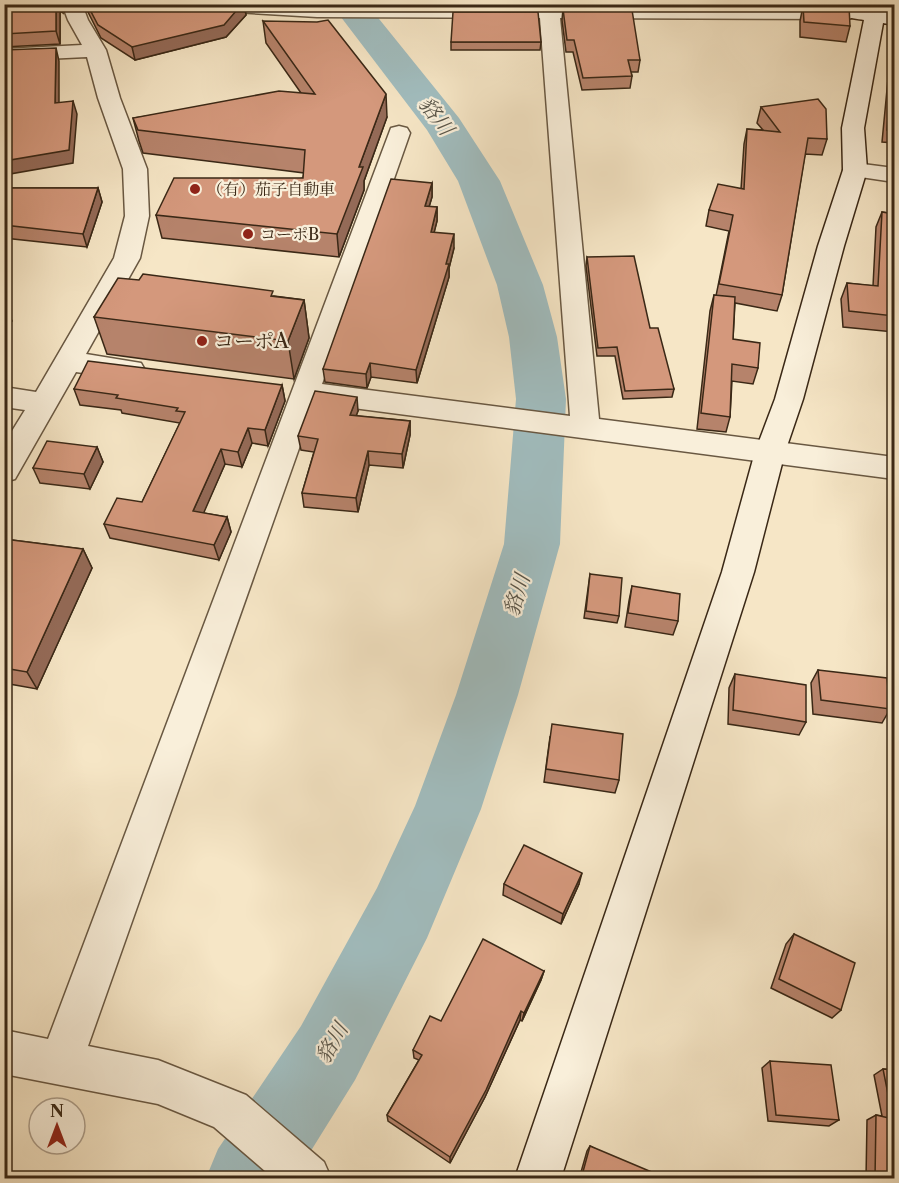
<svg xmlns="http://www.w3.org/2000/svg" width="899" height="1183" viewBox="0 0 899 1183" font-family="'Libre Caslon Text','Noto Serif JP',serif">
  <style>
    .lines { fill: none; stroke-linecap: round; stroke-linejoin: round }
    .river { fill: #a1bdbf; fill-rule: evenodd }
    .street-casing { stroke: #695842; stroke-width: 3 }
    .secondary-casing { stroke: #3a2816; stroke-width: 3 }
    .street { fill: #f9efda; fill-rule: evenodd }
    .secondary { fill: #f9efda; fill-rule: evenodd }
    .wall { fill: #b6836b; stroke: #3a2816; stroke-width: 1.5 }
    .shaded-wall { fill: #946a57; stroke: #3a2816; stroke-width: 1.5 }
    .building { fill: #d4987c; stroke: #3a2816; stroke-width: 1.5 }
    .poi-dot { fill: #8f2418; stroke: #f9efda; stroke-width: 2 }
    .labels { text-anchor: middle; stroke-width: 4.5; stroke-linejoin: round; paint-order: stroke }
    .far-poi-label { font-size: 16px; fill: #3a2816; stroke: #f9efda; text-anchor: start }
    .poi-label { font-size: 20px; fill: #3a2816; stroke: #f9efda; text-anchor: start }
    .water-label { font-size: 21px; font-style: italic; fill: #595549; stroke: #f9efda }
  </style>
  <rect width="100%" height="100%" fill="#f6e6c6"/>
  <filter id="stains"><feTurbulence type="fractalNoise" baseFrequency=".00333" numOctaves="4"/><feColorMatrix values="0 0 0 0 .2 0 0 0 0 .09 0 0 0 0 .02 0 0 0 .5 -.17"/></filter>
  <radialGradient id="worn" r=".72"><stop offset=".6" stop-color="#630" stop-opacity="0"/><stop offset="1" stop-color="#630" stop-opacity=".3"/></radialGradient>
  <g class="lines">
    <!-- river -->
    <polygon class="river" points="331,4 367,4 459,118 500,181 543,285 557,337 566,399 560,544 518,695 481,809 427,938 355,1080 294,1178 206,1178 218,1149 301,1026 377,888 415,806 456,695 504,544 516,399 509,337 497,285 458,181 427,130"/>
    <!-- street casing -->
    <g class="street-casing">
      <g id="street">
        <polygon points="62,4 82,4 88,20 106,50 120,98 147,169 149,216 140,258 86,354 141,363 145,370 141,377 131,380 76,372 15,479 4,482 4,444 25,410 4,407 4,387 36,392 114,258 125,216 123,169 98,98 87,57 4,61 4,49 82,45 68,20"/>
        <polygon points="192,4 848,7 855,9 858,13 855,17 848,19 560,18 599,419 894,457 894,479 315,403 88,1046 158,1060 246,1095 324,1162 331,1178 273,1178 214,1127 158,1104 4,1074 4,1030 48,1039 391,128 399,126 407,128 410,133 322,384 570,416 540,18 317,17 202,10 195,8"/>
        <polygon points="855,163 894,168 894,182 847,175 843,170 847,165"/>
      </g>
    </g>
    <!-- secondary casing -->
    <g class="secondary-casing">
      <path id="secondary" d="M821 4H850L866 9 867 4H887L885 12 894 13V25L883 23 864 128 867 170 844 246 803 399 785 452 754 572 561 1178H515L722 572 755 452 775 399 818 246 843 170 842 128 864 20C851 18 830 15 821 4Z"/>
    </g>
    <!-- street -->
    <use href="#street" class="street"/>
    <!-- secondary -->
    <use href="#secondary" class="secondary"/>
  </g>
  <!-- wall -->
  <g class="wall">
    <polygon points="4,4 61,4 63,13 60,11 60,44 4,47"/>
    <polygon points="84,4 244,4 246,15 226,37 135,60 101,38"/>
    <polygon points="803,6 850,26 846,42 800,37 800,21"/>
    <polygon points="563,9 640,60 638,72 631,72 632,76 630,88 582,90 573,52 566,52 562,20"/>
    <polygon points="263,21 387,117 364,181 364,190 339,257 162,238 156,215 303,178 304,173 143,153 139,141 133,118 301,93 266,43"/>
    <polygon points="451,42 541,42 540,50 451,50"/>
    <polygon points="892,67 894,67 894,143 882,142 888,79"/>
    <polygon points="761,107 827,139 822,155 805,154 782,295 777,311 735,303 733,339 758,368 753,384 732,381 730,417 726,432 697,429 710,311 714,295 716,296 729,231 706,226 709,210 741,189 744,144 747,129 763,130 757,123"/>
    <polygon points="432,183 432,197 429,207 437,207 437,221 434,232 454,248 449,268 449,277 417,383 371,377 367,388 325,382 323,369"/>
    <polygon points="4,188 98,188 102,202 87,247 4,238"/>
    <polygon points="882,212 894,214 894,332 843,327 841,299 847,283 873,286 876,227"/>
    <polygon points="587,257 650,328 674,389 672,397 623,399 615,356 597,356 586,266"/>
    <polygon points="274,296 304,300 309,338 294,379 107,354 94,317"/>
    <polygon points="282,385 285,401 268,446 252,443 242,467 225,464 203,513 227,517 231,532 219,560 110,538 104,524 142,502 180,423 122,413 121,410 80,405 74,389"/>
    <polygon points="358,411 356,416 410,421 410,435 403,468 369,465 358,512 304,507 302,493 314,452 301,450 298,436"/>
    <polygon points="97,447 103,462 90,489 40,483 33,468"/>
    <polygon points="4,539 83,549 92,568 37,689 4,683"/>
    <polygon points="590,574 619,616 617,623 584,618"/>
    <polygon points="632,586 678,621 673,635 625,627 629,601"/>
    <polygon points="818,670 890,709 882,723 813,714 811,683"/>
    <polygon points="735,674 806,722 799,735 728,724 729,688"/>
    <polygon points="550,737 619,780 615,793 544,782"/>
    <polygon points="504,884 579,884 561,924 503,895"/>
    <polygon points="794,934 841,1010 832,1018 771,988 786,944"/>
    <polygon points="544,971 541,980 522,1021 520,1020 485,1097 450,1163 388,1121 387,1115 419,1060 414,1058 413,1050 441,1021"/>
    <polygon points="770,1061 839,1120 829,1126 768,1121 762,1068"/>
    <polygon points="883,1069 894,1070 894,1179 866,1179 867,1120 876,1115 882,1116 874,1075"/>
    <polygon points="590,1146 652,1179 579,1179 587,1151"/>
  </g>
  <!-- shaded-wall -->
  <g class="shaded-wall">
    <polygon points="56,4 58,4 60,11 60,44 56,31"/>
    <polygon points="242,4 244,4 246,15 226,37 135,60 132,47"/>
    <polygon points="56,48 59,61 59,116 55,103"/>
    <polygon points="386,94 387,117 364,181 364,190 339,257 337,234 359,167"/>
    <polygon points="73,101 77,114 73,163 4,175 4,161"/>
    <polygon points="432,183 432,197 425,220 425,206"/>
    <polygon points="98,188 102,202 87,247 83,234"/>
    <polygon points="437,207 437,221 431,245 431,232"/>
    <polygon points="454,234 454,248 449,268 449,277 417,383 416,370"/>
    <polygon points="304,300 309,338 294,379 288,341"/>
    <polygon points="4,303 12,321 4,334"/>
    <polygon points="370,363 371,377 367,388 366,374"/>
    <polygon points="282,385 285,401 268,446 265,430"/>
    <polygon points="357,397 358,411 351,429 350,415"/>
    <polygon points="4,403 7,410 4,414"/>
    <polygon points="410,421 410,435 403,468 402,454"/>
    <polygon points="248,428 252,443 242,467 238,452"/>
    <polygon points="97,447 103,462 90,489 84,474"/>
    <polygon points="221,449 225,464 198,526 193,511"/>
    <polygon points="368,451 369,465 358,512 356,498"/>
    <polygon points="227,517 231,532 219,560 214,545"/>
    <polygon points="83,549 92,568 37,689 27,672"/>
    <polygon points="582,873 579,884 561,924 563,914"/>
    <polygon points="544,971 541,980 522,1021 524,1013"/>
    <polygon points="521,1011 520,1020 485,1097 450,1163 450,1157"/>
  </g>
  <!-- building -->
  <g class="building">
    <polygon points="4,4 56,4 56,31 4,34"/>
    <polygon points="87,4 242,4 224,25 132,47 98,25"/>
    <polygon points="803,6 849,6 850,26 804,22"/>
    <polygon points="563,9 632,10 640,60 628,60 632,76 583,78 574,40 567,40"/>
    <polygon points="453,12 538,12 541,42 451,42"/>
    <polygon points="328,20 386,94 359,167 363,167 337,234 156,215 174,178 303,178 305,150 138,130 133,118 279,91 315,94 263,21 317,22"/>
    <polygon points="56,48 55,103 73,101 69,150 4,161 4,50"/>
    <polygon points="892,67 894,67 894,131 887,130"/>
    <polygon points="818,99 826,109 827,139 808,138 782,295 719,284 733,215 709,210 718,184 744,189 747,129 780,132 761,107"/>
    <polygon points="391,179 432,183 425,206 437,207 431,232 454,234 446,264 449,264 416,370 370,363 366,374 323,369"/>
    <polygon points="4,188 98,188 83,234 4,225"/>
    <polygon points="882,212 894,214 894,316 849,311 847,283 878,286"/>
    <polygon points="634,256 650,328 658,328 674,389 625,391 617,347 598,348 587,257"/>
    <polygon points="143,274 273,291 271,296 304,300 288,341 94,317 118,278 139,280"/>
    <polygon points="714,295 735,297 733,339 760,343 758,368 732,364 730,417 701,413"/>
    <polygon points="88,361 282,385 265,430 248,428 238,452 221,449 193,511 227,517 214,545 104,524 117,498 142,502 185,412 176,411 178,408 116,398 118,395 74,389"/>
    <polygon points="315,391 357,397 350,415 410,421 402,454 368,451 356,498 302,493 318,439 298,436"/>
    <polygon points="47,441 97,447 84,474 33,468"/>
    <polygon points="4,539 83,549 27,672 4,668"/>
    <polygon points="590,574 622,578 619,616 586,611"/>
    <polygon points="632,586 680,594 678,621 628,613"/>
    <polygon points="818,670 887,678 890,709 821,700"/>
    <polygon points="735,674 806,685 806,722 733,710"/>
    <polygon points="552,724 623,734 619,780 546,769"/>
    <polygon points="524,845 582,873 563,914 504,884"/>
    <polygon points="794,934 855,963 841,1010 779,979"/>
    <polygon points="483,939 544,971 524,1013 521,1011 486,1090 450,1157 387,1115 422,1055 413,1050 430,1016 441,1021"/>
    <polygon points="770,1061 831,1065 839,1120 776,1115"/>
    <polygon points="883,1069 894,1070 894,1179 875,1179 876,1115 893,1119"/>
    <polygon points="590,1146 654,1173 652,1179 581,1179"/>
  </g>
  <!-- markers -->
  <g class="poi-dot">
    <circle cx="195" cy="189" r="6"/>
    <circle cx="248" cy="234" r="6"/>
    <circle cx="202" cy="341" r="6"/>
  </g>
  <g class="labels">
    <!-- far-poi labels -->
    <g class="far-poi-label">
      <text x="207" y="195">（有）茄子自動車</text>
      <text x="260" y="240">コーポB</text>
    </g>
    <!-- poi labels -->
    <g class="poi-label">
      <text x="214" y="348">コーポA</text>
    </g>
    <!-- water labels -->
    <g class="water-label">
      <text transform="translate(436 116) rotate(53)" y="7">貉川</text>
      <text transform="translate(517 595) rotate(-73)" y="7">貉川</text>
      <text transform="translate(332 1043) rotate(-60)" y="7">貉川</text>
    </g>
  </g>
  <!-- margin -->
  <rect width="899" height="1183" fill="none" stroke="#f6e6c6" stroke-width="24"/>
  <rect x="6" y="6" width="887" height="1171" fill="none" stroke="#3a2816" stroke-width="3"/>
  <rect x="12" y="12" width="875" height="1159" fill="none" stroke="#3a2816" stroke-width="1.5"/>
  <!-- north arrow -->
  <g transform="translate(57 1126)"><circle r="28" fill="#f9efda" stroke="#ad9f8c" stroke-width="1.5"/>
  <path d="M0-4.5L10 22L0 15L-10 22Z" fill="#8f2418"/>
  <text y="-9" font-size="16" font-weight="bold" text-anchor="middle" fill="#3a2816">N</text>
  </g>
  <rect width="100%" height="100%" filter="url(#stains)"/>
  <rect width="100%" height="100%" fill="url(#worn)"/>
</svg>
